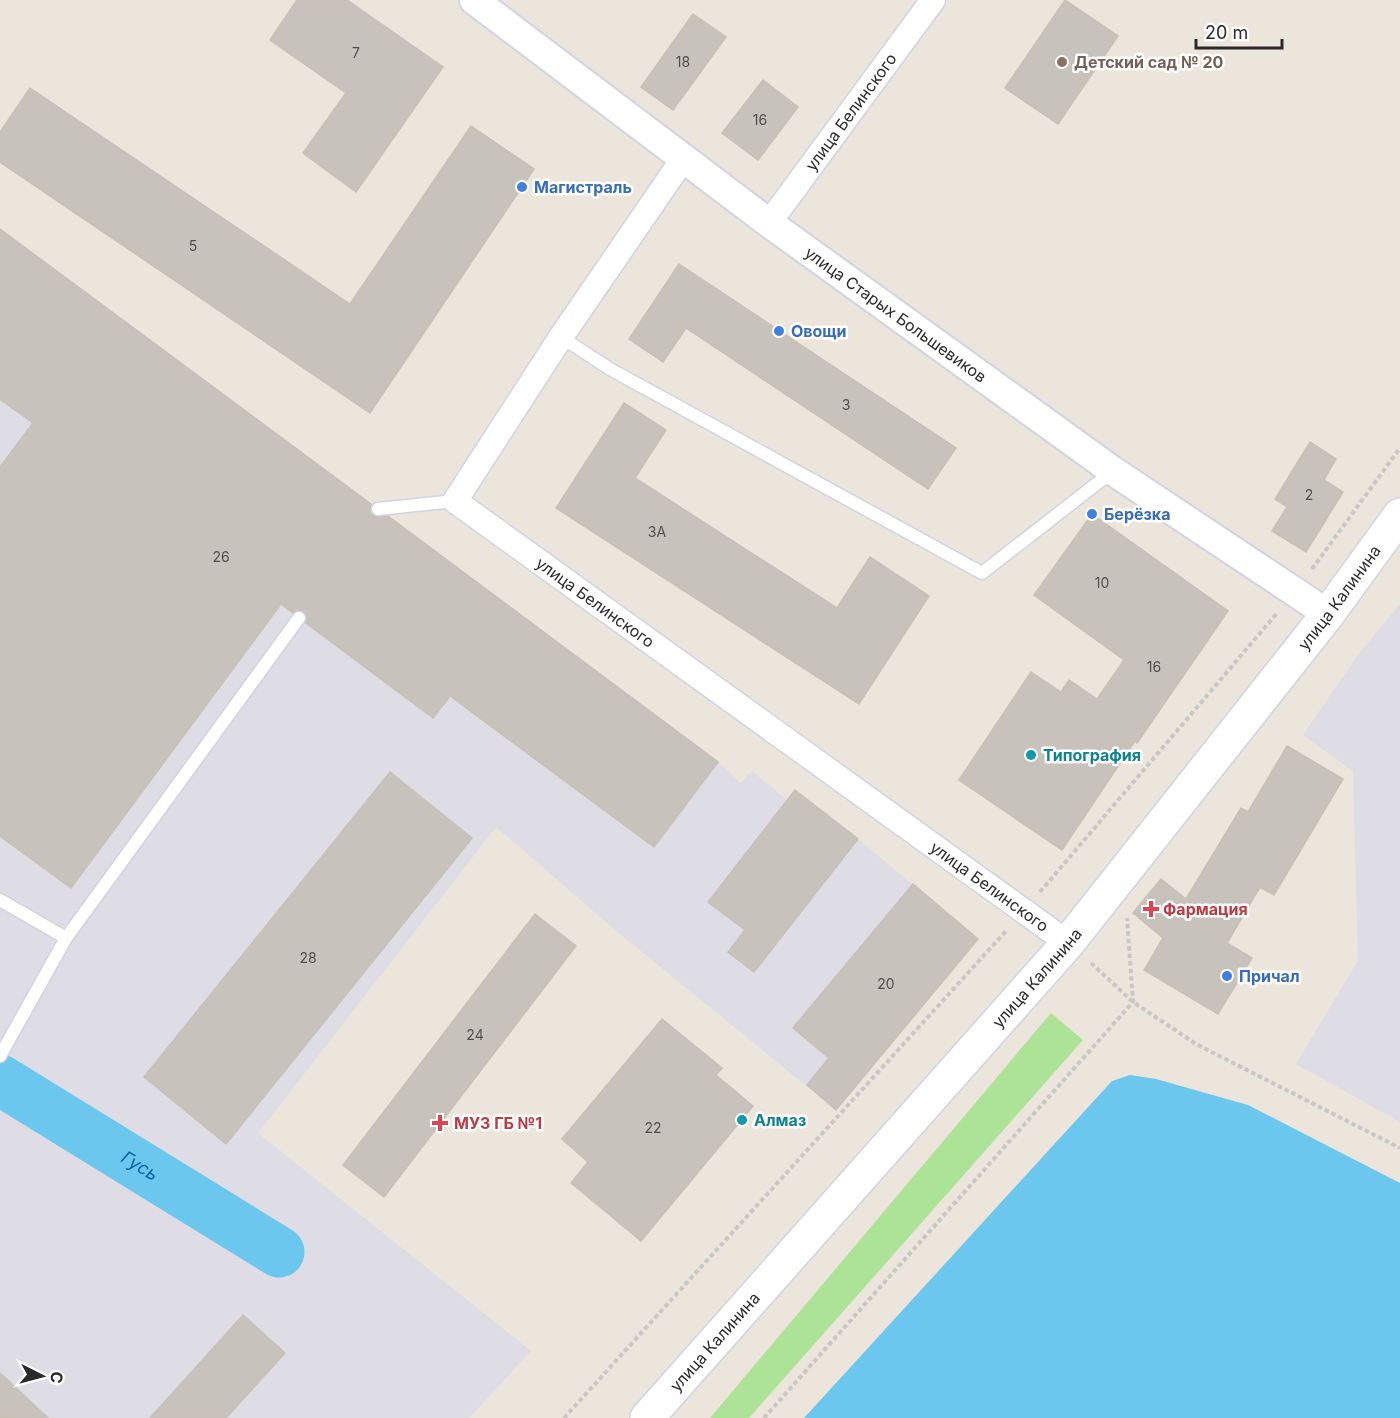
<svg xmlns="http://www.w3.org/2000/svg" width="1400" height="1418" viewBox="0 0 1400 1418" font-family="Inter,sans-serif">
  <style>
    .industrial { fill: #dedce4 }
    .green { fill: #ade397 }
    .water { fill: #6cc7ef }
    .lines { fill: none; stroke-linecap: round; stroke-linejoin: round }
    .river { stroke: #6cc7ef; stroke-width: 51 }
    .building { fill: #c7c2bb; stroke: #c7c1b5; stroke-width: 1.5 }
    .service-casing { stroke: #d0d3e2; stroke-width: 15 }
    .minor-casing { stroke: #d0d3e2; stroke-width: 27 }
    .tertiary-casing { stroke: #d0d3e2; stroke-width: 32 }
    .secondary-casing { stroke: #d0d3e2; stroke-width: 36 }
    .path { stroke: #c7c7c7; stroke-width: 4; stroke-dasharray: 4.5 3; stroke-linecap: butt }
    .service { stroke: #fff; stroke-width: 12 }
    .minor { stroke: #fff; stroke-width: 24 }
    .tertiary { stroke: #fff; stroke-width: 28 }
    .secondary { stroke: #fff; stroke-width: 33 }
    .education-dot { fill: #8d6e63; stroke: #fff; stroke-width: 2 }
    .shop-dot { fill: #3f7fe0; stroke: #fff; stroke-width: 2 }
    .culture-dot { fill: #0f9aa8; stroke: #fff; stroke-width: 2 }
    .health-dot { fill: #e0444e; stroke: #fff; stroke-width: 2 }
    .labels { text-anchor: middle; stroke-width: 5; stroke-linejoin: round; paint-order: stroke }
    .number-label { font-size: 14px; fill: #504f4e }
    .education-label { font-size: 16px; font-weight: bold; fill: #785e54; stroke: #fff; text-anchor: start }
    .street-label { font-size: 16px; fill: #292929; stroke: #fff }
    .shop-label { font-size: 16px; font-weight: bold; fill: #366cbe; stroke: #fff; text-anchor: start }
    .culture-label { font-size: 16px; font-weight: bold; fill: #0d838f; stroke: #fff; text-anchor: start }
    .health-label { font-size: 16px; font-weight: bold; fill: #be3a42; stroke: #fff; text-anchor: start }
    .water-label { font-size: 18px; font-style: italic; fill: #0c639b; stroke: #fff }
  </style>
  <rect width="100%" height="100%" fill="#ece5db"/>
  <!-- industrial -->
  <g class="industrial">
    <polygon points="0,229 718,762 741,783 752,771 787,800 858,839 978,939 836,1110 620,934 496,827 258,1133 531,1351 469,1418 0,1418"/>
    <polygon points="1400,604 1400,1122 1296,1064 1358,961 1353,771 1303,735 1356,658"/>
  </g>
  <!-- green -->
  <polygon class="green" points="1051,1013 1083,1040 749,1418 710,1418"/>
  <!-- water -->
  <polygon class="water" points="1130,1075 1156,1079 1248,1105 1400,1183 1400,1418 804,1418 1112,1081"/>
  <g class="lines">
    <!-- river -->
    <path class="river" id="s1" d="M0 1080 279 1252"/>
  </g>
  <!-- building -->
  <g class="building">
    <polygon points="297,0 347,0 443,67 356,192 303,153 346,93 270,40"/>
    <polygon points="1065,0 1118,36 1058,124 1005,88"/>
    <polygon points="693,14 726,37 673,110 641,87"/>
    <polygon points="763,80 798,107 758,160 722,133"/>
    <polygon points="30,88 350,304 471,126 534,169 370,413 0,162 0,132"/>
    <polygon points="0,229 371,504 370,510 374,516 388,516 718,762 654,847 450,696 433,718 306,623 304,612 299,610 293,613 281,604 71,888 0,836 0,467 33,423 0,399"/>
    <polygon points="679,264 956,448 928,489 686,328 663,362 629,339"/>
    <polygon points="624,403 666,430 635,478 837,608 870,557 929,596 859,704 556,508"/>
    <polygon points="1310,442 1336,459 1324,480 1343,492 1306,552 1272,531 1287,507 1275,499"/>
    <polygon points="1092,514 1228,611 1137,743 1135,741 1062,850 959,780 1031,672 1061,692 1069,680 1097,699 1124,660 1034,595"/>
    <polygon points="1287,746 1343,779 1274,895 1260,887 1227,943 1252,958 1218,1014 1144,970 1163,938 1133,913 1161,879 1186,899 1241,808 1248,812"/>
    <polygon points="390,772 472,838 226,1144 144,1077"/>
    <polygon points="795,790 858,839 754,972 728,952 745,930 708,902"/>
    <polygon points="913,884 978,939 836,1110 807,1085 829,1058 793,1028"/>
    <polygon points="535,914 576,946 384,1197 343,1165"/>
    <polygon points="662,1019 722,1068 716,1075 753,1106 641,1241 571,1183 588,1162 562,1139"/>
    <polygon points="243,1315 285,1353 226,1418 150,1418"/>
    <polygon points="0,1373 48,1418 0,1418"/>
  </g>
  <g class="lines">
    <!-- service casing -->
    <g class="service-casing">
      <g id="service">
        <polyline points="561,337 610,369 982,573 1113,471"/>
        <polyline points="378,509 455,501"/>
        <polyline points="0,900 66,938"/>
        <polyline points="0,1056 66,938 299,618"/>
      </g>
    </g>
    <!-- minor casing -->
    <g class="minor-casing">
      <g id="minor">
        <path id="s2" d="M683 159 561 337 455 501 1068 943"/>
        <path id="s3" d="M769 223 933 0"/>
      </g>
    </g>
    <!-- tertiary casing -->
    <g class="tertiary-casing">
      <g id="tertiary">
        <path id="s4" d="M474 0 769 223 1113 471 1328 614"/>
      </g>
    </g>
    <!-- secondary casing -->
    <g class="secondary-casing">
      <g id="secondary">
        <path id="s5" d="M647 1418 1068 943 1328 614 1400 515"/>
      </g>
    </g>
    <!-- path -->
    <g class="path">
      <polyline points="1312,569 1400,448"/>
      <polyline points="1040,892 1278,612"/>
      <polyline points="1091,963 1133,1002 1196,1044 1400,1148"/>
      <polyline points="564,1418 1007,930"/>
      <polyline points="764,1418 1133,1002 1127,918"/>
    </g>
    <!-- service -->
    <use href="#service" class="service"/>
    <!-- minor -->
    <use href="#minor" class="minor"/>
    <!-- tertiary -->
    <use href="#tertiary" class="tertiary"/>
    <!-- secondary -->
    <use href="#secondary" class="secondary"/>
  </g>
  <!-- markers -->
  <circle class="education-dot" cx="1062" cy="62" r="6"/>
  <g class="shop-dot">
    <circle cx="522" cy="187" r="6"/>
    <circle cx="779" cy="331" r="6"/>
    <circle cx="1092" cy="514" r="6"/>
    <circle cx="1227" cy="976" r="6"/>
  </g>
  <g class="culture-dot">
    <circle cx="1031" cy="755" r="6"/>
    <circle cx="742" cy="1120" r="6"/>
  </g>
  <g class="health-dot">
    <path d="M1148 900h6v6h6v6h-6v6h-6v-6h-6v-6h6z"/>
    <path d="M437 1114h6v6h6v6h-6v6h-6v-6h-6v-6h6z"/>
  </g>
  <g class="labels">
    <!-- number labels -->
    <g class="number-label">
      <text x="356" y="58">7</text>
      <text x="683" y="67">18</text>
      <text x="760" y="125">16</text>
      <text x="193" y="251">5</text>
      <text x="846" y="410">3</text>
      <text x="1309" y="500">2</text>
      <text x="657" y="537">3А</text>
      <text x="221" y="562">26</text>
      <text x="1102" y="588">10</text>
      <text x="1154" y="672">16</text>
      <text x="308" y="963">28</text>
      <text x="886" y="989">20</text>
      <text x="475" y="1040">24</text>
      <text x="653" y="1133">22</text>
    </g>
    <!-- education labels -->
    <g class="education-label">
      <text x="1074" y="68">Детский сад № 20</text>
    </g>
    <!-- street labels -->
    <g class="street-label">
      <text dy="6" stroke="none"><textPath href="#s3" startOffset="138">улица Белинского</textPath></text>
      <text dy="6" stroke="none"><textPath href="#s4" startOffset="526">улица Старых Большевиков</textPath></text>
      <text dy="6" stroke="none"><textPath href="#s5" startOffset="1074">улица Калинина</textPath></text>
      <text dy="6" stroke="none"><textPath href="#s2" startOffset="584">улица Белинского</textPath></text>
      <text dy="6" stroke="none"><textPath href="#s2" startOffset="1070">улица Белинского</textPath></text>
      <text dy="6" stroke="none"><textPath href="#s5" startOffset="588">улица Калинина</textPath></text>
      <text dy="6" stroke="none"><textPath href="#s5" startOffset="102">улица Калинина</textPath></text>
    </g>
    <!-- shop labels -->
    <g class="shop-label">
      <text x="534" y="193">Магистраль</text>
      <text x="791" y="337">Овощи</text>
      <text x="1104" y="520">Берёзка</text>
      <text x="1239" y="982">Причал</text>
    </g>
    <!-- culture labels -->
    <g class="culture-label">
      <text x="1043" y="761">Типография</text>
      <text x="754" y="1126">Алмаз</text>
    </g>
    <!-- health labels -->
    <g class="health-label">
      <text x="1163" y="915">Фармация</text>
      <text x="454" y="1129">МУЗ ГБ №1</text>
    </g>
    <!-- water labels -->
    <g class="water-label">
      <text dy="6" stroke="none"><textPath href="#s1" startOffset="164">Гусь</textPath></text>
    </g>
  </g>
  <!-- north arrow -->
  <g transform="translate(42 1376) rotate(96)" stroke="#ffffff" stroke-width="4.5" paint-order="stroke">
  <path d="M0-4.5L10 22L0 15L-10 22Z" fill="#292929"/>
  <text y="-9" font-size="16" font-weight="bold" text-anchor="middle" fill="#292929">С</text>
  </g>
  <!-- scale -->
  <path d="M1196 39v9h86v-9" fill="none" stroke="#292929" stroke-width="3"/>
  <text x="1205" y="39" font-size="18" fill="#292929" stroke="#ffffff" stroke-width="4.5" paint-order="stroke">20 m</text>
</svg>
